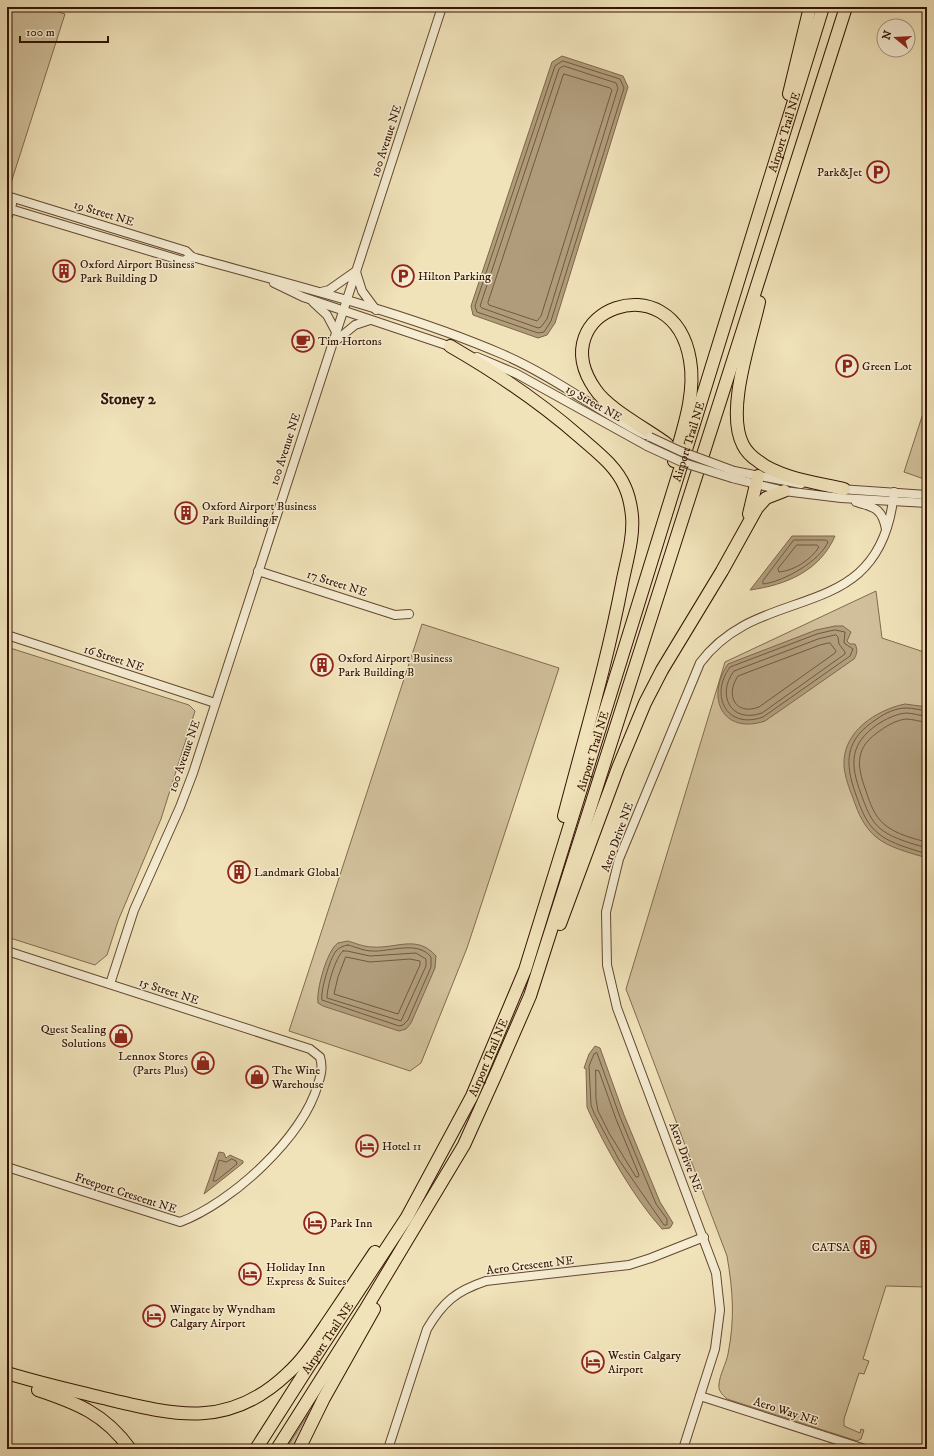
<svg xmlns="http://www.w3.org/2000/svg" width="934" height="1456" viewBox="0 0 934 1456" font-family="'IM FELL DW Pica',serif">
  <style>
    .green { fill: #d0bf9a; stroke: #826a4e }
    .water { fill: #b09c7b; stroke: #7e664b }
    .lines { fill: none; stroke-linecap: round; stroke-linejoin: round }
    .shore { stroke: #72583e; stroke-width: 1 }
    .minor-casing { stroke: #634830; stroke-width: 10 }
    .highway-casing { stroke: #341402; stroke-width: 14 }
    .minor { stroke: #f5ecd2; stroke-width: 8 }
    .highway { stroke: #f0e2b9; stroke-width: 12 }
    .minor-bridge-casing { stroke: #634830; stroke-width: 10; stroke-linecap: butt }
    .minor-bridge { stroke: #f5ecd2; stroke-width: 8 }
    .labels { text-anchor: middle; stroke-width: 3; stroke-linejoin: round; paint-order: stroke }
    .street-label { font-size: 12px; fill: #341402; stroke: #f5ecd2 }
    .poi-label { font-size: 12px; fill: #341402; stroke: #f5ecd2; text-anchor: start }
    .district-label { font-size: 16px; font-weight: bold; fill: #341402; stroke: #f5ecd2 }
  </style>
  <rect width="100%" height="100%" fill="#f0e2b9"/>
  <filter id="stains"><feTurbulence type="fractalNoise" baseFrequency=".005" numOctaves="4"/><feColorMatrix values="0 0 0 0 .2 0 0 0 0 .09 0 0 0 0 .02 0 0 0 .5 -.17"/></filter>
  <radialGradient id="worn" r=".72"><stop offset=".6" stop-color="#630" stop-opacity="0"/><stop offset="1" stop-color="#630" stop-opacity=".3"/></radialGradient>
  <!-- green -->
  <g class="green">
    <polygon points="7,7 43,7 65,14 10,186 7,188"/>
    <polygon points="927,401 927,452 924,462 927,463 927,480 904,472"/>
    <path d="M876 591 882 638 927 653V1287L886 1286 863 1359 869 1361 864 1374 859 1373 844 1419V1426L860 1433 861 1429 864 1430 861 1439 857 1441 727 1399C722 1394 718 1391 719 1384 720 1374 726 1364 728 1354 735 1319 733 1291 727 1256L626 989 725 662Z"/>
    <polygon points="422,624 559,668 467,948 421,1063 410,1071 289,1031"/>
    <polygon points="7,647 189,705 195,711 161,819 118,921 107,955 95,965 7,937"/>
    <polygon points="309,1413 312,1416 296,1449 286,1449"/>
  </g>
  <!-- water -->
  <g class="water">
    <polygon points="562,56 623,76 628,87 555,323 547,335 538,338 473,315 471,306 552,62"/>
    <path d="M792 536H835C820 571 786 585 750 590Z"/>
    <path d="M835 626H843L851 632 847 641 850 644H855C858 650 857 654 854 659L765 721C723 735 705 698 728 664L816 630Z"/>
    <path d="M905 704 927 707V858C911 853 889 848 876 837 864 827 858 813 853 798 849 788 845 777 844 766 842 732 876 710 905 704Z"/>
    <path d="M348 941C355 943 364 947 372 947 396 949 417 934 436 956L435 968 411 1023 406 1029 399 1031 323 1006 318 1003C316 990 327 950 338 943 341 942 345 942 348 941Z"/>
    <path d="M595 1046 600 1048 624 1115 660 1202 673 1223 670 1228 662 1229C634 1198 608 1152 590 1114L587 1107 586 1069 584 1068 589 1054Z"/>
    <polygon points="219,1152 224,1153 226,1158 230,1155 243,1161 243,1163 204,1194"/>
  </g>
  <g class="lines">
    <!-- shore -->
    <g class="shore">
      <polygon points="563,61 620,79 624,88 551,321 544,332 538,333 477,312 475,306 555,66"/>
      <polygon points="564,66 616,83 618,88 547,319 541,327 538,328 482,308 480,306 559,69"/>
      <polygon points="564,74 610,88 612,90 541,316 537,321 489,305 488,303"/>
      <path d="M794 540H826L828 542C820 561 783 582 763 584V581Z"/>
      <path d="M797 545H817L819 547C811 560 793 571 779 572L778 569Z"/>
      <path d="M835 630 845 632 844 643 853 649 850 656 763 717C727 730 709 696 730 667L817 634Z"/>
      <path d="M836 635 838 637 839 644 845 652V654L762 713C731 724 716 695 734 671L818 639Z"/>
      <path d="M830 643 836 651 835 653 759 707C735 716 725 695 738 676L820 645Z"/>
      <path d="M927 711C920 710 913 708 906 708 896 708 885 713 877 719 845 739 844 762 856 795 861 809 866 824 879 834 891 844 912 849 927 854"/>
      <path d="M927 716C920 716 913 713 906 713 896 714 886 719 878 724 849 744 850 764 861 794 866 807 870 821 882 830 894 839 913 844 927 848"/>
      <path d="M927 722C920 722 913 719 906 719 897 720 888 725 881 730 855 747 856 764 866 791 870 803 874 816 885 825 896 834 914 839 927 842"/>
      <path d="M348 945C356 947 364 951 372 951 391 952 417 940 431 957V967L408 1020 403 1025 399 1026 322 1000C320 992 330 958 336 951 340 947 343 946 348 945Z"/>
      <path d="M343 951H347L370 956 416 953 426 959V966L401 1021 327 998C327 987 335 958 343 951Z"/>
      <polygon points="346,957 370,962 410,959 420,961 420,965 398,1014 334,994 338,977"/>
      <polygon points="597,1053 620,1117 656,1204 667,1219 667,1225 664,1225 619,1160 594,1113 591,1105 589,1066 594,1054"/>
      <polygon points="596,1070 599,1071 616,1119 639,1175 638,1177 636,1177 609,1133 598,1111 596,1099"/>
      <polygon points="232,1159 236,1161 237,1164 216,1181 213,1181 219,1160 226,1162"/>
    </g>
    <!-- minor casing -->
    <g class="minor-casing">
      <g id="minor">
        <path d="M7 196 186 251 192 257 196 258C299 287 404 312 502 354 553 376 596 410 645 435"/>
        <polyline points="7,208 183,261 192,257"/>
        <polyline points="7,218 12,204"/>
        <polyline points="356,272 362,291 376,310"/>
        <polyline points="274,283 303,297 455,348"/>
        <polyline points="321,292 329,290 356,271"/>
        <polyline points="313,302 327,315 336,332"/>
        <polyline points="333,343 355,325 370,320"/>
        <polyline points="477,357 517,374 647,446"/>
        <polyline points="734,471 801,484"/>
        <polyline points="732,478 784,491 841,498 927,503"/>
        <polyline points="840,489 927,495"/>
        <path d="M856 502C874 507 882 508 886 529"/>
        <polyline points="258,571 395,615 409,614"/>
        <polyline points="7,635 215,703"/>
        <path d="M7 951 310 1049 320 1057C323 1067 321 1075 318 1084 303 1138 231 1203 180 1222L7 1167"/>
        <polyline points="110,984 134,910 180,807 193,773 442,7"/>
        <polyline points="700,1396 865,1449"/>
        <path d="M388 1449 427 1329C443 1302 456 1291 486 1281L629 1265 651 1258 704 1237"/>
        <path d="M683 1449 715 1349 720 1310 716 1273 617 1008 607 965 606 912 619 859 700 663C762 579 881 629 894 492"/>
      </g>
    </g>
    <!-- highway casing -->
    <g class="highway-casing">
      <g id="highway">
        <polyline points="789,94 810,7"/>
        <path d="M759 302C751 339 725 411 743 445 746 451 752 457 758 461 779 478 818 483 844 489"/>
        <path d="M450 346C497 373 540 402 581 438 597 452 616 466 625 487 629 496 631 506 632 516 634 538 626 563 622 584 607 663 584 739 564 816"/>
        <path d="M667 444C647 429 608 409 595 389 541 311 673 261 690 360 696 394 683 429 674 461"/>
        <polyline points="749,514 758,476"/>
        <polyline points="560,924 618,768 645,703 662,670 722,571 757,508 766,498 784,491"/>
        <path d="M7 1373C39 1383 71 1390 103 1398 174 1415 228 1430 287 1374 304 1359 317 1338 330 1319 345 1297 360 1274 375 1252"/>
        <path d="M38 1390C77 1403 105 1414 130 1449"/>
        <path id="s1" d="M256 1449 307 1369 407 1217 472 1096 525 970 823 7"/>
        <polyline points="277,1449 365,1310 464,1145 496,1074 530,996 846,7"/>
        <polyline points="299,1449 324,1398 374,1309"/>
      </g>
    </g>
    <!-- minor -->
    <use href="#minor" class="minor"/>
    <!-- highway -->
    <use href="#highway" class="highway"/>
    <!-- minor-bridge casing -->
    <g class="minor-bridge-casing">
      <g id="minor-bridge">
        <polyline points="650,437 680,451 734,471"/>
        <polyline points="647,446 684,463 732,478"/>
      </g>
    </g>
    <!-- minor-bridge -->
    <use href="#minor-bridge" class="minor-bridge"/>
  </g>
  <!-- icons -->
  <defs>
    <g id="parking-ring" transform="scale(1.15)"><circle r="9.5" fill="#f5ecd2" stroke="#8f2418" stroke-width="1.5"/><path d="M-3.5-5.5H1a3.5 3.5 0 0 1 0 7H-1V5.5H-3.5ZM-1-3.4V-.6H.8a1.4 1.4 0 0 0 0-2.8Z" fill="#8f2418"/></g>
    <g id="building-ring" transform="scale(1.15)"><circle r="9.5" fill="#f5ecd2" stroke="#8f2418" stroke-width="1.5"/><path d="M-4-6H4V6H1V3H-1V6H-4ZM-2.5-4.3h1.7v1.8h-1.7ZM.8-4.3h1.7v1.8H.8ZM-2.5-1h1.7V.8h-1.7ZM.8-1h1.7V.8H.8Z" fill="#8f2418"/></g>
    <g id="cafe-ring" transform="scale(1.15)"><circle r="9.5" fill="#f5ecd2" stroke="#8f2418" stroke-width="1.5"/><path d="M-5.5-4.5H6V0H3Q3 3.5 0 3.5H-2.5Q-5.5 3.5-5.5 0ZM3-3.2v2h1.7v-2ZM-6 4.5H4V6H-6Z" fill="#8f2418"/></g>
    <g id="shop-ring" transform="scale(1.15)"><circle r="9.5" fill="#f5ecd2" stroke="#8f2418" stroke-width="1.5"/><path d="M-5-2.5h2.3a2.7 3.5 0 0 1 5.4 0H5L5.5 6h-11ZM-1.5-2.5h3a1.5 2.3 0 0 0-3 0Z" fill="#8f2418"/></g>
    <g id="hotel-ring" transform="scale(1.15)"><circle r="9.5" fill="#f5ecd2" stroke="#8f2418" stroke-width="1.5"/><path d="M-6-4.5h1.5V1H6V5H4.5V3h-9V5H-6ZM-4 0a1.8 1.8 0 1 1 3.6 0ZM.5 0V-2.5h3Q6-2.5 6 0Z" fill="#8f2418"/></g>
  </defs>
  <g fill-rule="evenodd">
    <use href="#parking-ring" x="878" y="172"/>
    <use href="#building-ring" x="64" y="271"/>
    <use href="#parking-ring" x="403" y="276"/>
    <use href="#cafe-ring" x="303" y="341"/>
    <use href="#parking-ring" x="847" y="366"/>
    <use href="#building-ring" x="186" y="513"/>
    <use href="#building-ring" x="322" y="665"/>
    <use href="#building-ring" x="239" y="872"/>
    <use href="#shop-ring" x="121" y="1036"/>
    <use href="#shop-ring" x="203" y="1063"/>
    <use href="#shop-ring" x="257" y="1077"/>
    <use href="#hotel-ring" x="367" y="1146"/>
    <use href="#hotel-ring" x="315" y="1223"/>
    <use href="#building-ring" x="865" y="1247"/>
    <use href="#hotel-ring" x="250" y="1274"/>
    <use href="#hotel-ring" x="154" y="1316"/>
    <use href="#hotel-ring" x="593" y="1362"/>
  </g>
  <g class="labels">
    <!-- street labels -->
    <g class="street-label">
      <text dy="4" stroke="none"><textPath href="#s1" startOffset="1428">Airport Trail NE</textPath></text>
      <text transform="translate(386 141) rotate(-72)" y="4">100 Avenue NE</text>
      <text transform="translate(104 213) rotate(17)" y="4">19 Street NE</text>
      <text transform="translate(594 403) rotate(29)" y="4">19 Street NE</text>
      <text dy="4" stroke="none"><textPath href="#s1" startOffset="1104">Airport Trail NE</textPath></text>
      <text transform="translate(285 449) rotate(-72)" y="4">100 Avenue NE</text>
      <text transform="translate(337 583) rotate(18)" y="4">17 Street NE</text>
      <text transform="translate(114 658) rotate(18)" y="4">16 Street NE</text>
      <text dy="4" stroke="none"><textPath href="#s1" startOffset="780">Airport Trail NE</textPath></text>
      <text transform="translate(184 756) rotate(-71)" y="4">100 Avenue NE</text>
      <text transform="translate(617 837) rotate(-70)" y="4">Aero Drive NE</text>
      <text transform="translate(169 991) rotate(18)" y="4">15 Street NE</text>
      <text dy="4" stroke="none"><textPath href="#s1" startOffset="456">Airport Trail NE</textPath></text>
      <text transform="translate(686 1157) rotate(69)" y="4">Aero Drive NE</text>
      <text transform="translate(126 1193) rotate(18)" y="4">Freeport Crescent NE</text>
      <text transform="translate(530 1265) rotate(-7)" y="4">Aero Crescent NE</text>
      <text dy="4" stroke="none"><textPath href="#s1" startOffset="132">Airport Trail NE</textPath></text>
      <text transform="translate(786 1411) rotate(18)" y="4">Aero Way NE</text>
    </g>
    <!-- poi labels -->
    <g class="poi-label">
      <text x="862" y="176" text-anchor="end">Park&amp;Jet</text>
      <text x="80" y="268">Oxford Airport Business<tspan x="80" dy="14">Park Building D</tspan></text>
      <text x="418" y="280">Hilton Parking</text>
      <text x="318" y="345">Tim Hortons</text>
      <text x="862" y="370">Green Lot</text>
      <text x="202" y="510">Oxford Airport Business<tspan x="202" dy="14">Park Building F</tspan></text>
      <text x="338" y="662">Oxford Airport Business<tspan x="338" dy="14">Park Building B</tspan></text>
      <text x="254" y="876">Landmark Global</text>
      <text x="106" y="1033" text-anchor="end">Quest Sealing<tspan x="106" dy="14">Solutions</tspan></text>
      <text x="188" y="1060" text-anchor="end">Lennox Stores<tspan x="188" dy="14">(Parts Plus)</tspan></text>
      <text x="272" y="1074">The Wine<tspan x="272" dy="14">Warehouse</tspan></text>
      <text x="382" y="1150">Hotel 11</text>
      <text x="330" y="1227">Park Inn</text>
      <text x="850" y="1251" text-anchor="end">CATSA</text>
      <text x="266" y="1271">Holiday Inn<tspan x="266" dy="14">Express &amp; Suites</tspan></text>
      <text x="170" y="1313">Wingate by Wyndham<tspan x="170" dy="14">Calgary Airport</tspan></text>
      <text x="608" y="1359">Westin Calgary<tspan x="608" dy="14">Airport</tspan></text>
    </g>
    <!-- district labels -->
    <g class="district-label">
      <text x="128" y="404">Stoney 2</text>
    </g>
  </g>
  <!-- margin -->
  <rect width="934" height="1456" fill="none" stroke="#f0e2b9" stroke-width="24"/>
  <rect x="8" y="8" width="918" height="1440" fill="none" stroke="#341402" stroke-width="2"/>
  <rect x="12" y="12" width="910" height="1432" fill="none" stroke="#341402"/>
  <!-- north arrow -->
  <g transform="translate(896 38) rotate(288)"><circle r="19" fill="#f5ecd2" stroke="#a8967f"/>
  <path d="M0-3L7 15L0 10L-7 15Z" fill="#8f2418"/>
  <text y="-6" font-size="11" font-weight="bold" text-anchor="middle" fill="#341402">N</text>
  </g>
  <!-- scale -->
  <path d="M20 36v6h88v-6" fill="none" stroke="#341402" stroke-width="2"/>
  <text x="26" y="36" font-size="12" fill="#341402" stroke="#f5ecd2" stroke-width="3" paint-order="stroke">100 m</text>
  <rect width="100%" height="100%" filter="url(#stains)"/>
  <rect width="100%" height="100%" fill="url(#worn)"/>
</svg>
